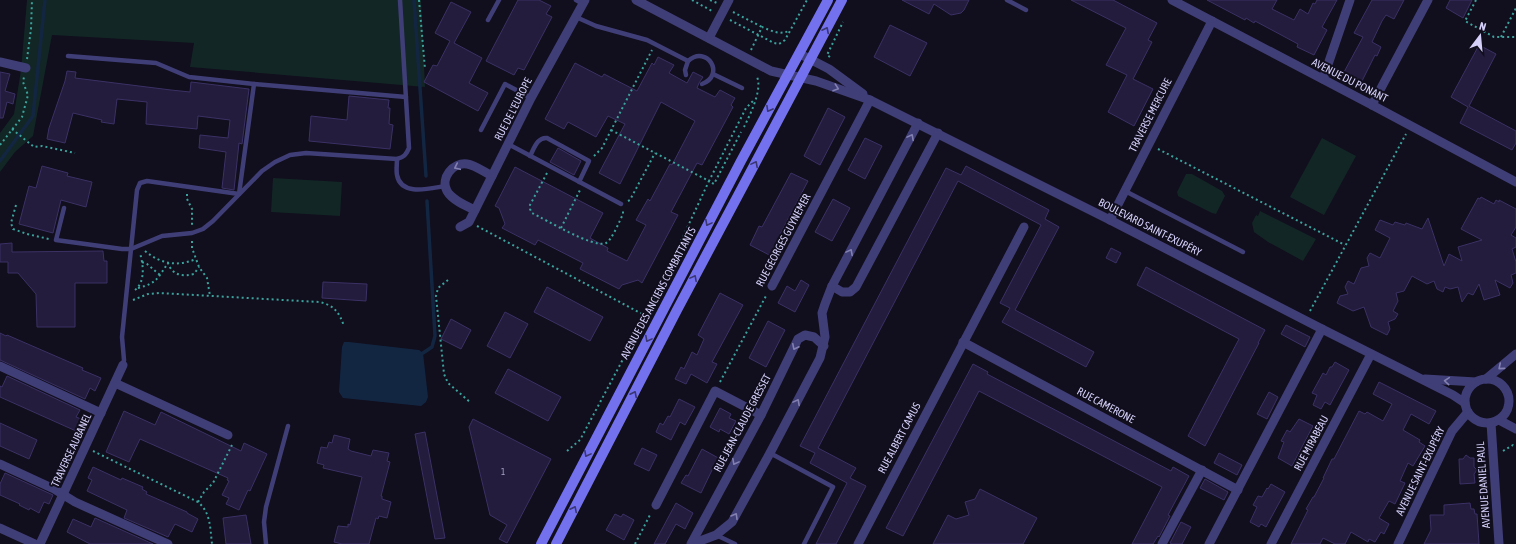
<svg xmlns="http://www.w3.org/2000/svg" width="1516" height="544" viewBox="0 0 1516 544" font-family="'Asap Condensed',sans-serif">
  <style>
    .green { fill: #122625 }
    .water { fill: #132641 }
    .lines { fill: none; stroke-linecap: round; stroke-linejoin: round }
    .stream { stroke: #132641; stroke-width: 3.5 }
    .building { fill: #231c3c; stroke: #3b3165 }
    .path { stroke: #3ba39c; stroke-width: 2; stroke-dasharray: 2 3; stroke-linecap: butt }
    .lane { stroke: #403e77; stroke-width: 4.5 }
    .street { stroke: #403e77; stroke-width: 9 }
    .secondary { stroke: #7471ef; stroke-width: 10 }
    .oneway { stroke: #393671 }
    .oneway2 { stroke: #8380b2 }
    .labels { text-anchor: middle; stroke-width: 4; stroke-linejoin: round; paint-order: stroke }
    .number-label { font-size: 9px; fill: #a8a3ca }
    .street-label { font-size: 11px; fill: #d4d0fa; stroke: #110e1d }
  </style>
  <rect width="100%" height="100%" fill="#110e1d"/>
  <!-- green -->
  <g class="green">
    <polygon points="27,0 421,0 425,87 190,67 194,43 52,35 33,136 15,152 0,172 0,133 14,114 21,70"/>
    <polygon points="1322,138 1356,156 1324,215 1290,197"/>
    <polygon points="1186,174 1192,174 1222,191 1225,196 1216,214 1212,213 1178,196 1177,192"/>
    <polygon points="273,178 342,182 340,216 271,212"/>
    <polygon points="1260,211 1316,239 1303,261 1268,242 1254,232 1252,223 1256,215 1258,216"/>
  </g>
  <!-- water -->
  <polygon class="water" points="344,342 349,342 419,350 423,353 428,397 426,402 421,406 343,398 339,392 342,347"/>
  <g class="lines">
    <!-- stream -->
    <g class="stream">
      <polyline points="414,0 426,176"/>
      <polyline points="0,161 33,116 45,0"/>
      <polyline points="423,353 432,347 435,336 427,201"/>
    </g>
  </g>
  <!-- building -->
  <g class="building">
    <polygon points="518,0 539,0 551,6 546,14 552,17 524,70 518,68 514,75 486,61"/>
    <polygon points="902,0 969,0 964,10 961,13 951,15 934,4 929,14"/>
    <polygon points="1071,0 1113,0 1157,23 1148,40 1152,42 1133,79 1153,89 1134,126 1108,112 1127,75 1106,65 1126,28"/>
    <polygon points="1207,0 1277,0 1272,9 1294,20 1300,9 1308,14 1313,3 1315,4 1317,0 1337,0 1322,27 1327,30 1314,55 1297,47 1298,44 1270,29 1255,21 1254,23 1246,18 1245,20"/>
    <polygon points="1372,0 1404,0 1394,19 1386,15 1382,21 1372,42 1381,47 1377,56 1375,55 1362,81 1344,72 1363,37 1354,33"/>
    <polygon points="1450,0 1472,0 1463,18 1446,8"/>
    <polygon points="451,2 471,12 454,43 482,58 469,83 488,93 478,111 424,82 433,65 437,66 450,41 435,33"/>
    <polygon points="890,25 927,43 910,76 874,57"/>
    <polygon points="1479,45 1496,54 1469,106 1516,131 1516,143 1512,150 1460,123 1468,107 1451,97"/>
    <polygon points="658,57 674,65 669,73 687,83 693,72 703,77 699,83 697,88 715,97 720,90 735,98 731,105 733,107 702,165 697,163 671,212 678,215 642,283 638,280 622,285 619,289 580,269 583,263 538,240 535,245 502,228 505,224 499,208 495,206 515,167 603,213 590,238 608,248 607,251 627,261 646,225 636,220 648,199 650,201 670,164 672,165 695,121 661,102 620,184 599,173 625,124 608,116 596,137 568,122 564,129 545,119 575,63 602,77 604,74 637,91 652,63 654,65"/>
    <polygon points="67,71 76,72 75,78 171,90 190,92 191,82 249,89 242,144 239,143 234,190 222,188 226,152 199,148 200,135 228,138 230,120 198,116 197,129 146,124 147,102 117,99 114,124 101,122 102,120 73,113 65,143 47,139 49,128 65,81"/>
    <polygon points="0,72 10,74 5,91 15,94 13,104 7,102 3,118 0,118"/>
    <polygon points="349,96 389,100 388,108 390,108 389,124 393,125 390,149 309,141 311,116 347,120"/>
    <polygon points="828,108 845,117 820,165 804,156"/>
    <polygon points="865,138 882,146 865,179 848,170"/>
    <polygon points="558,148 581,161 574,175 550,162"/>
    <polygon points="42,166 68,173 67,176 92,182 86,207 61,200 53,233 19,224 29,186 36,188"/>
    <polygon points="966,166 1049,210 1045,219 1059,227 1015,310 1094,352 1086,367 1002,322 1010,308 1000,303 1041,225 958,181 818,448 856,468 850,478 866,486 836,544 816,544 847,483 810,463 815,453 800,446 946,168 961,175"/>
    <polygon points="791,173 808,181 779,236 783,238 773,257 750,245 759,226 762,227"/>
    <polygon points="1481,197 1494,204 1496,200 1499,202 1499,200 1516,209 1516,227 1511,235 1516,238 1516,247 1512,249 1516,262 1516,273 1511,275 1513,283 1510,288 1495,280 1500,295 1484,300 1479,284 1473,295 1468,293 1462,302 1458,287 1450,289 1445,287 1443,292 1437,289 1434,281 1427,284 1412,276 1404,291 1396,293 1398,301 1393,311 1398,314 1395,319 1388,322 1390,329 1387,335 1371,327 1364,307 1353,311 1337,303 1340,296 1348,294 1345,287 1348,281 1354,284 1361,268 1369,266 1367,258 1370,253 1380,258 1390,238 1375,230 1380,220 1393,225 1395,222 1405,225 1406,223 1422,229 1428,218 1444,266 1449,254 1462,261 1458,247 1482,240 1461,229 1478,198 1480,199"/>
    <polygon points="833,199 850,208 832,241 815,232"/>
    <polygon points="12,243 12,252 103,251 104,261 107,261 107,283 75,283 75,327 37,327 36,294 18,273 8,273 8,262 0,262 0,244"/>
    <polygon points="1111,248 1121,253 1116,263 1106,258"/>
    <polygon points="1146,267 1265,330 1258,343 1259,343 1205,446 1188,436 1239,339 1137,285"/>
    <polygon points="801,280 809,285 795,312 778,303 787,286 795,291"/>
    <polygon points="323,282 367,284 366,301 322,298"/>
    <polygon points="547,287 603,317 590,341 534,312"/>
    <polygon points="720,293 743,305 712,362 717,364 707,383 691,374 686,384 675,379 681,367 684,369 692,352 697,355 704,339 698,335"/>
    <polygon points="505,312 528,324 510,358 487,346"/>
    <polygon points="451,319 471,330 461,349 441,339"/>
    <polygon points="768,321 785,330 766,367 749,358"/>
    <polygon points="1286,325 1310,337 1305,347 1281,334"/>
    <polygon points="0,333 6,336 7,335 83,368 82,370 101,378 95,391 90,388 85,399 0,360"/>
    <polygon points="1335,362 1349,370 1330,405 1325,402 1321,409 1313,405 1317,395 1312,393 1323,373 1326,375 1330,367 1332,367"/>
    <polygon points="973,364 988,372 987,374 1171,471 1173,467 1189,476 1168,515 1170,516 1159,537 1158,536 1153,544 1132,544 1162,487 979,391 903,536 886,528"/>
    <polygon points="508,369 561,397 548,421 495,393"/>
    <polygon points="7,376 80,410 76,417 81,419 76,431 0,397 0,386 2,387"/>
    <polygon points="1379,382 1436,411 1429,424 1411,414 1403,430 1420,440 1419,442 1425,446 1413,466 1408,463 1400,481 1405,483 1395,504 1389,501 1379,518 1389,524 1384,534 1381,532 1375,542 1369,539 1368,542 1351,532 1345,544 1335,544 1323,538 1320,544 1291,544 1308,510 1306,509 1313,497 1314,497 1324,478 1323,478 1332,459 1334,459 1359,411 1365,414 1367,412 1383,421 1392,404 1373,394"/>
    <polygon points="1269,392 1278,397 1267,419 1257,414"/>
    <polygon points="679,399 695,407 685,425 680,422 671,440 656,432 660,423 663,425 668,416 670,417"/>
    <polygon points="720,408 731,414 729,418 736,421 729,434 720,429 719,432 710,427"/>
    <polygon points="124,411 155,425 161,412 241,451 244,443 267,454 250,491 248,490 239,510 226,504 229,498 222,495 229,481 227,480 228,478 140,439 129,462 106,452"/>
    <polygon points="473,419 551,459 507,543 499,539 507,525 490,515 469,427"/>
    <polygon points="1299,419 1313,426 1292,466 1278,458 1284,442 1281,441 1287,430 1290,432"/>
    <polygon points="0,423 37,440 29,459 0,446"/>
    <polygon points="425,432 445,538 435,539 415,434"/>
    <polygon points="334,435 350,439 348,449 351,451 371,456 373,450 389,453 387,461 390,462 381,496 382,496 382,499 391,502 387,518 379,516 378,519 376,518 369,544 342,544 334,542 338,526 348,527 348,524 350,525 362,477 323,468 324,465 317,463 321,447 327,448 329,442 332,443"/>
    <polygon points="642,448 657,455 649,471 634,464"/>
    <polygon points="702,449 722,460 716,470 713,468 701,493 681,483 686,475 688,476"/>
    <polygon points="1219,453 1242,465 1237,475 1214,463"/>
    <polygon points="1466,455 1470,458 1474,458 1474,467 1477,470 1474,474 1475,483 1460,484 1459,459 1463,459"/>
    <polygon points="93,467 121,480 122,478 143,487 142,489 147,492 146,494 187,512 187,513 198,519 192,532 175,524 168,537 124,518 127,510 87,491 92,480 88,478"/>
    <polygon points="5,473 53,495 49,504 44,502 39,513 30,508 29,510 19,505 20,504 0,495 0,484"/>
    <polygon points="1205,479 1228,492 1224,500 1200,488"/>
    <polygon points="1271,484 1285,492 1266,527 1261,524 1259,527 1250,522 1257,507 1253,505 1258,496 1262,497 1267,488 1268,489"/>
    <polygon points="980,489 1037,518 1023,544 933,544 948,515 956,519 969,515 965,502 975,499"/>
    <polygon points="676,503 693,513 685,529 676,524 665,544 654,544"/>
    <polygon points="1470,503 1471,509 1474,509 1475,514 1477,514 1479,544 1424,544 1431,530 1430,515 1444,515 1444,505"/>
    <polygon points="615,514 621,517 623,514 634,520 624,540 606,530"/>
    <polygon points="246,515 251,544 226,544 223,518"/>
    <polygon points="95,518 153,544 90,544 67,532 73,519 91,527"/>
    <polygon points="1181,522 1191,527 1182,544 1172,544 1170,543"/>
  </g>
  <g class="lines">
    <!-- path -->
    <g class="path">
      <polyline points="419,0 425,69"/>
      <polyline points="692,0 712,11"/>
      <polyline points="710,0 717,3"/>
      <polyline points="1476,0 1465,21 1494,37 1516,37"/>
      <polyline points="733,12 762,27"/>
      <polyline points="730,20 774,43 779,44 785,40 807,0"/>
      <polyline points="1501,37 1516,8"/>
      <path d="M751 50 762 27C772 31 779 35 789 31"/>
      <polyline points="830,57 827,55 843,22"/>
      <polyline points="27,59 31,29 32,0"/>
      <path d="M744 127C750 115 764 87 756 75"/>
      <polyline points="12,129 34,147 42,146 75,153"/>
      <polyline points="611,130 709,181 746,108 755,99"/>
      <polyline points="0,145 22,117 28,95 23,82 24,77"/>
      <polyline points="1158,149 1345,245"/>
      <polyline points="594,156 602,148 652,50"/>
      <path d="M547 173 530 205V209L532 213C545 219 594 249 606 243 612 240 620 220 623 214V210"/>
      <polyline points="187,194 187,199 192,209 192,225"/>
      <polyline points="628,201 630,200 655,153"/>
      <polyline points="16,205 11,223 13,229 27,234 49,239"/>
      <polyline points="477,226 646,316"/>
      <polyline points="561,228 580,190"/>
      <polyline points="192,241 192,248 199,267 207,278 210,296"/>
      <path d="M145 251C161 264 177 267 196 259"/>
      <polyline points="142,262 147,264 160,275"/>
      <polyline points="448,280 438,288 436,296 444,374 448,383 471,403"/>
      <path d="M138 288C157 283 157 279 168 263 172 275 182 277 194 274L199 267"/>
      <path d="M135 290C146 281 143 264 140 253"/>
      <path d="M133 300 148 294 159 293 319 302C334 305 339 312 344 326"/>
      <polyline points="1310,311 1406,134"/>
      <polyline points="720,382 767,294"/>
      <path d="M93 451 198 502C211 513 210 528 212 544"/>
      <polyline points="567,451 580,440 646,316 709,181 714,184 741,132"/>
      <polyline points="1503,451 1513,445 1516,446"/>
      <polyline points="198,502 204,492 213,483 232,445"/>
      <polyline points="635,544 651,513"/>
    </g>
    <!-- lane -->
    <g class="lane">
      <polyline points="576,0 583,4"/>
      <polyline points="1007,0 1026,10"/>
      <polyline points="576,17 596,26 647,40 688,61"/>
      <polyline points="488,20 499,0"/>
      <polyline points="68,56 156,63 189,77 254,84 406,97"/>
      <polyline points="713,74 742,88"/>
      <path d="M686 75 685 70 688 61C707 44 726 75 702 84"/>
      <polyline points="481,130 505,84 531,98"/>
      <polyline points="508,144 621,204"/>
      <path d="M530 156C534 149 537 137 547 138L589 161 579 182"/>
      <path d="M397 159C397 164 396 170 397 175 401 197 431 188 445 186"/>
      <polyline points="1125,191 1243,252"/>
      <polyline points="64,208 56,240 122,249 131,249 137,190 140,183 147,181 239,194 254,84"/>
      <path d="M123 365 124 360 122 337 131 249 162 236 192 233 203 229 213 221 262 171 275 162 290 155 306 153 397 159C404 157 406 155 409 148L400 0"/>
      <polyline points="770,453 833,487 804,544"/>
      <polyline points="716,535 735,544"/>
      <polyline points="266,544 264,522 266,507 288,426"/>
    </g>
    <!-- street -->
    <g class="street">
      <polyline points="636,0 771,71 816,81 870,100 1110,220 1322,329 1453,395 1465,403"/>
      <polyline points="1172,0 1372,105 1516,182"/>
      <polyline points="709,38 729,0"/>
      <polyline points="800,54 829,69 863,94"/>
      <polyline points="0,62 26,68"/>
      <polyline points="1323,79 1350,0"/>
      <polyline points="1372,105 1428,0"/>
      <path d="M475 210C466 206 452 200 447 191 440 178 453 162 467 164 475 165 484 172 492 176"/>
      <polyline points="1110,220 1212,21"/>
      <polyline points="460,227 469,222 531,98 585,0"/>
      <polyline points="772,286 870,100"/>
      <polyline points="832,286 842,292 850,292 856,287 938,133"/>
      <polyline points="963,342 1238,490"/>
      <polyline points="0,366 101,413"/>
      <circle cx="1487" cy="401" r="22"/>
      <polyline points="1425,379 1476,382"/>
      <polyline points="1486,379 1516,354"/>
      <polyline points="115,383 228,435"/>
      <polyline points="1499,420 1516,429"/>
      <polyline points="1491,423 1499,544"/>
      <polyline points="0,464 54,489 75,502 168,544"/>
      <polyline points="656,505 715,391 761,415"/>
      <polyline points="0,528 35,544"/>
      <polyline points="40,544 123,365"/>
      <polyline points="691,544 761,415 798,339 805,335 814,337 824,346"/>
      <polyline points="692,544 716,535 732,522 770,453 820,358 825,337 822,313 825,304 832,286 918,123"/>
      <polyline points="858,544 1024,227"/>
      <polyline points="1162,544 1202,470"/>
      <polyline points="1209,544 1322,329"/>
      <polyline points="1271,544 1371,354"/>
      <polyline points="1398,544 1452,431 1468,412"/>
    </g>
    <!-- secondary -->
    <g class="secondary">
      <polyline points="541,544 741,161 828,0"/>
      <polyline points="556,544 677,310 842,0"/>
    </g>
  </g>
  <!-- one-way arrows -->
  <defs><path id="oneway-chevron" d="M-2-3.5L2.5 0L-2 3.5" fill="none" stroke-width="1.6" stroke-linecap="round" stroke-linejoin="round"/></defs>
  <g class="oneway">
    <use href="#oneway-chevron" transform="translate(826 30) rotate(-63)"/>
    <use href="#oneway-chevron" transform="translate(769 109) rotate(119)"/>
    <use href="#oneway-chevron" transform="translate(755 164) rotate(-62)"/>
    <use href="#oneway-chevron" transform="translate(708 223) rotate(118)"/>
    <use href="#oneway-chevron" transform="translate(694 278) rotate(-62)"/>
    <use href="#oneway-chevron" transform="translate(648 339) rotate(118)"/>
    <use href="#oneway-chevron" transform="translate(634 394) rotate(-63)"/>
    <use href="#oneway-chevron" transform="translate(587 454) rotate(118)"/>
    <use href="#oneway-chevron" transform="translate(574 509) rotate(-63)"/>
  </g>
  <g class="oneway2">
    <use href="#oneway-chevron" transform="translate(836 88) rotate(19)"/>
    <use href="#oneway-chevron" transform="translate(911 137) rotate(-62)"/>
    <use href="#oneway-chevron" transform="translate(457 167) rotate(155)"/>
    <use href="#oneway-chevron" transform="translate(850 252) rotate(-62)"/>
    <use href="#oneway-chevron" transform="translate(795 347) rotate(116)"/>
    <use href="#oneway-chevron" transform="translate(1501 367) rotate(140)"/>
    <use href="#oneway-chevron" transform="translate(1447 381) rotate(-175)"/>
    <use href="#oneway-chevron" transform="translate(797 402) rotate(-62)"/>
    <use href="#oneway-chevron" transform="translate(735 462) rotate(118)"/>
    <use href="#oneway-chevron" transform="translate(735 516) rotate(-60)"/>
  </g>
  <g class="labels">
    <!-- number labels -->
    <g class="number-label">
      <text x="503" y="475">1</text>
    </g>
    <!-- street labels -->
    <g class="street-label">
      <text transform="translate(1350 80) rotate(27)" y="4">AVENUE DU PONANT</text>
      <text transform="translate(513 109) rotate(-63)" y="4">RUE DE L'EUROPE</text>
      <text transform="translate(1150 115) rotate(-63)" y="4">TRAVERSE MERCURE</text>
      <text transform="translate(1150 227) rotate(27)" y="4">BOULEVARD SAINT-EXUPÉRY</text>
      <text transform="translate(783 240) rotate(-62)" y="4">RUE GEORGES GUYNEMER</text>
      <text transform="translate(658 293) rotate(-62)" y="4">AVENUE DES ANCIENS COMBATTANTS</text>
      <text transform="translate(1106 405) rotate(28)" y="4">RUE CAMERONE</text>
      <text transform="translate(742 423) rotate(-62)" y="4">RUE JEAN-CLAUDE GRESSET</text>
      <text transform="translate(899 438) rotate(-62)" y="4">RUE ALBERT CAMUS</text>
      <text transform="translate(1311 443) rotate(-62)" y="4">RUE MIRABEAU</text>
      <text transform="translate(71 450) rotate(-65)" y="4">TRAVERSE AUBANEL</text>
      <text transform="translate(1420 471) rotate(-64)" y="4">AVENUE SAINT-EXUPÉRY</text>
      <text transform="translate(1483 485) rotate(-94)" y="4">AVENUE DANIEL PAUL</text>
    </g>
  </g>
  <!-- north arrow -->
  <g transform="translate(1480 36) rotate(16)" stroke="#110e1d" stroke-width="3" paint-order="stroke">
  <path d="M0-3L7 15L0 10L-7 15Z" fill="#d4d0fa"/>
  <text y="-6" font-size="11" font-weight="bold" text-anchor="middle" fill="#d4d0fa">N</text>
  </g>
</svg>
